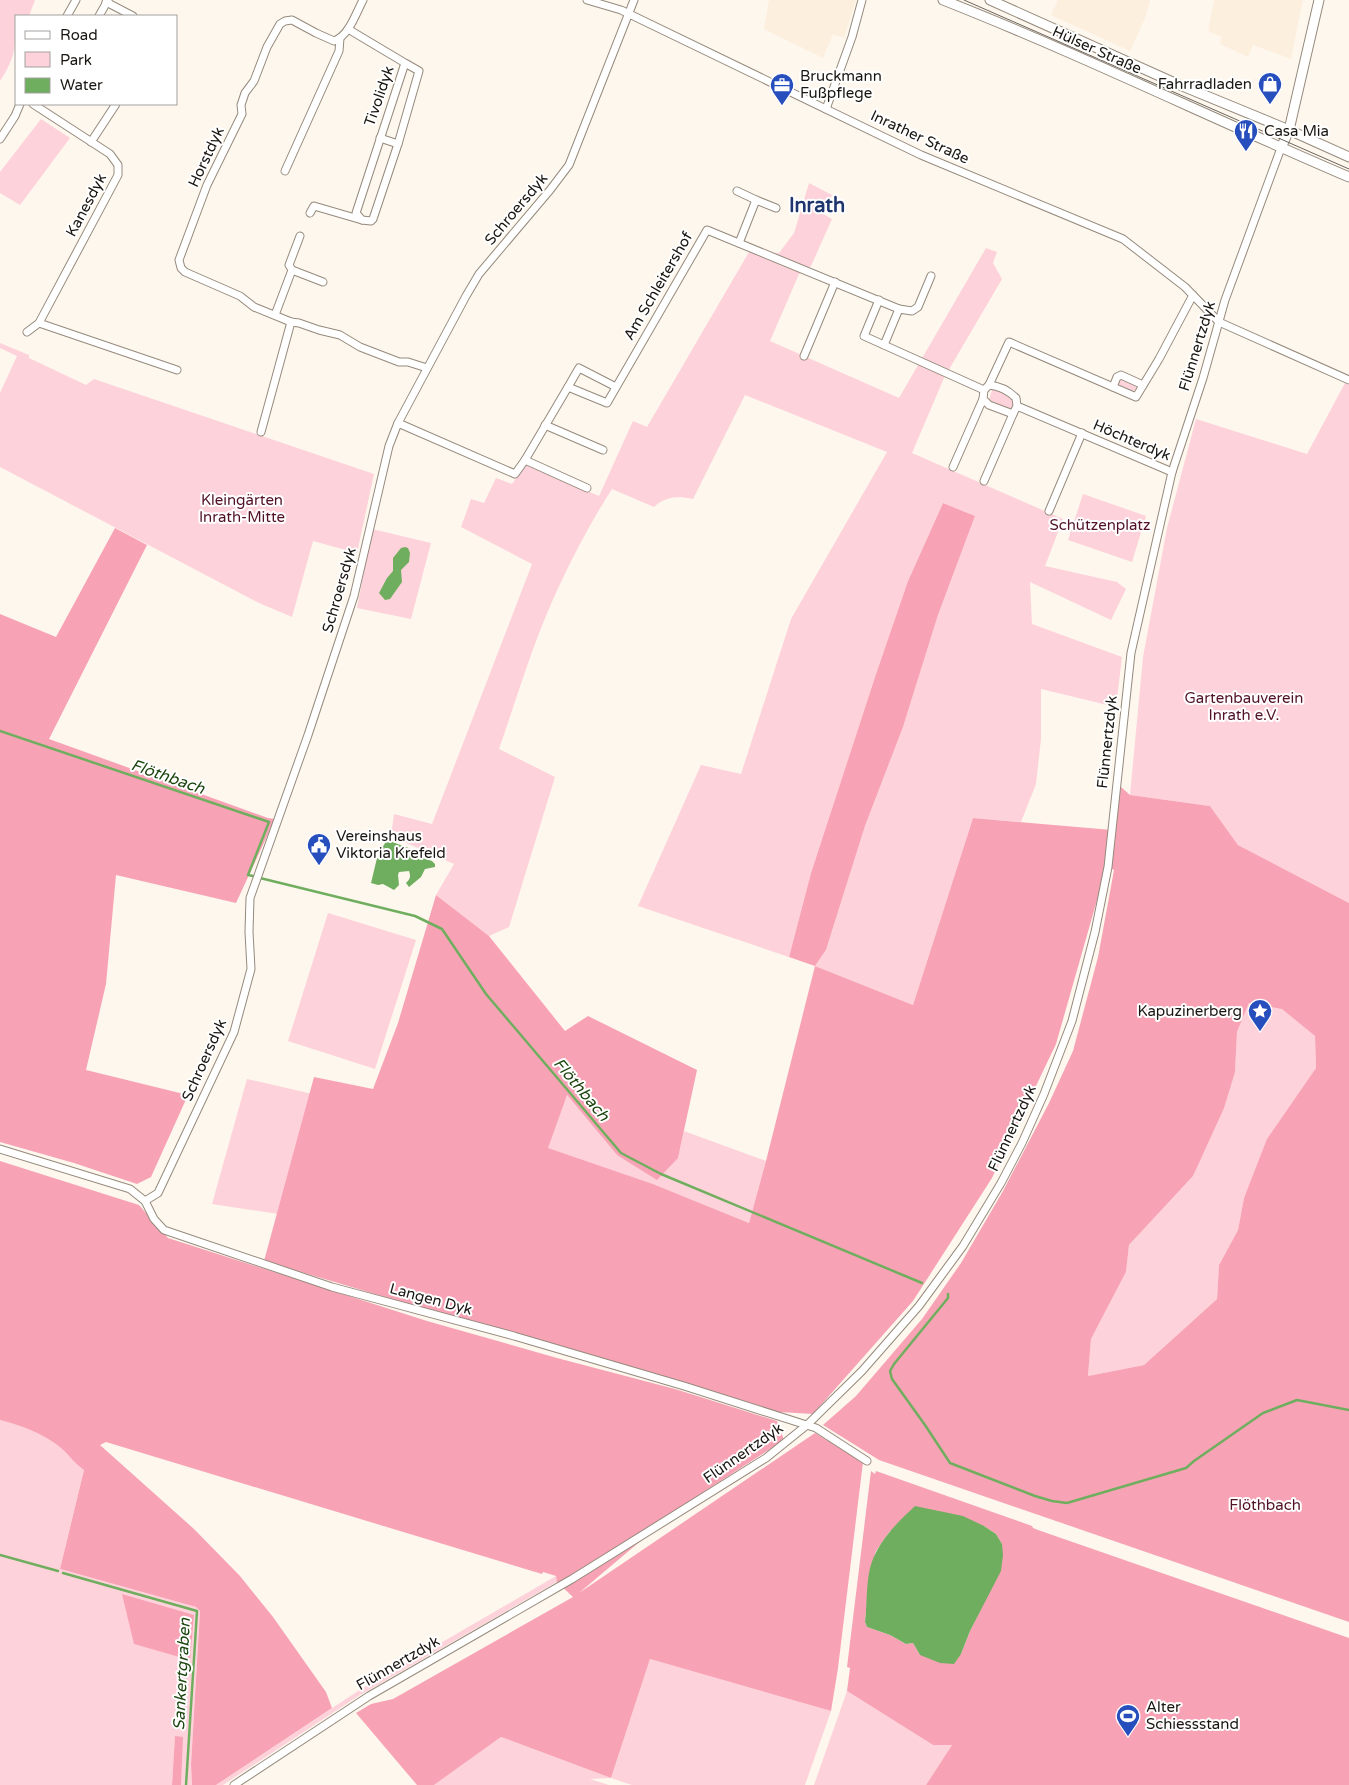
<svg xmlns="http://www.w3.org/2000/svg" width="1349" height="1785" viewBox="0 0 1349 1785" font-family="'Varela Round',sans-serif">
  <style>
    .built { fill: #fdefde }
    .green { fill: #fed2da }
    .forest { fill: #f8a3b5; fill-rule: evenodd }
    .water { fill: #70ae5f }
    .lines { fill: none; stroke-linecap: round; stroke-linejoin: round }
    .stream { stroke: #70ae5f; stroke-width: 2.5 }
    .minor-casing { stroke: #958a7c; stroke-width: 9 }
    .tertiary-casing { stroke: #958a7c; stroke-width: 11 }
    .minor { stroke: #fff; stroke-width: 7 }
    .tertiary { stroke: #fff; stroke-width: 9 }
    .tram { stroke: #6a655e; stroke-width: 1 }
    .labels { text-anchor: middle; stroke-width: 4; stroke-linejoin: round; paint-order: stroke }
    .street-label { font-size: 15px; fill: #191510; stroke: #fff }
    .poi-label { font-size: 15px; fill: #191510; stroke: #fff; text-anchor: start }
    .park-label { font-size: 15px; fill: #511226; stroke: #fff }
    .water-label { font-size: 16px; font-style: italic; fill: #1c450e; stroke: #fff }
    .district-label { font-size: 20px; font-weight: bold; fill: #1f356d; stroke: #fff }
  </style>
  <rect width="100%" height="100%" fill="#fef7ee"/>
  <!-- built -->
  <g class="built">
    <polygon points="769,0 856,0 844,38 833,34 823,58 764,29"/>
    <polygon points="1058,0 1150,0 1146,16 1130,51 1051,15"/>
    <polygon points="1214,0 1303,0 1291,59 1253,45 1248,57 1220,44 1222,37 1208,31"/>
  </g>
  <!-- green -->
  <g class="green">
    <path d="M0 0H35L29 16H16C16 45 16 57 0 81Z"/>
    <polygon points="41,119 70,138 20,205 0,193 0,172"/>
    <path d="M809 183 832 195 823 214 832 219 811 266 799 274 770 341 899 398 986 248 997 252 993 263 1002 279 944 378 912 453 1063 519 1045 566 1117 582 1126 589 1111 620 1030 582 1032 624 1122 657 1116 707 1041 689V739L1036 784 1021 822 973 818 913 1005 815 966 826 950 865 826 903 727 938 615 975 516 943 503 908 581 876 674 811 873 789 957 638 906 701 765 741 774 791 619 887 452 745 395 693 499C679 496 665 496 654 507L612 489C587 528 566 569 548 611 529 656 515 703 499 749L555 777 509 927 489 936 436 895 454 864 391 836 394 814 432 824 532 564 461 527 471 499 484 503 496 478 512 484 525 464 599 496 633 421 647 427 749 252 779 253 794 233Z"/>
    <polygon points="0,343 29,355 29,358 86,385 94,379 374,474 357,553 313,541 292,617 259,603 0,467 0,393 17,356 0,348"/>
    <polygon points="1120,379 1123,379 1135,384 1136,389 1131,392 1119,386 1119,382"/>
    <polygon points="1345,383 1349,385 1349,903 1238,845 1210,806 1130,795 1143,657 1167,528 1196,419 1307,454"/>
    <path d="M994 388 1015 397 1012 408C1005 410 994 405 989 400L992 390Z"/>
    <polygon points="1083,494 1146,516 1132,562 1068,540"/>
    <polygon points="372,529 431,543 411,619 357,608"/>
    <polygon points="328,913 416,940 375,1069 288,1041"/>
    <polygon points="1249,1003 1282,1008 1315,1036 1316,1068 1297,1097 1244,1198 1238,1230 1219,1265 1217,1299 1144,1365 1088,1376 1091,1339 1126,1272 1129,1245 1193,1176 1235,1072 1237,1032"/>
    <polygon points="247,1079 317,1095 285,1215 212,1204"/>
    <polygon points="566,1094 617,1155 678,1158 684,1131 766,1161 749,1223 653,1184 547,1148"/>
    <path d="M0 1420C22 1426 43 1433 61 1448 69 1455 75 1464 84 1470L60 1569 196 1607 200 1611 191 1764 192 1785H181V1763L175 1736 172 1785H0Z"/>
    <polygon points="556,1576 557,1582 360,1695 223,1785 216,1785 358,1691"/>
    <polygon points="650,1659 831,1711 805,1785 632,1785 611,1778 590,1779 609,1785 434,1785 501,1737 611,1778"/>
    <polygon points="847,1691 933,1745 952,1745 926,1785 814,1785"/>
  </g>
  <!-- forest -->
  <g class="forest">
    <polygon points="943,503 975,516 938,615 903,727 865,826 826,950 815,966 913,1005 973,818 1112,830 1107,865 1056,1044 992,1178 913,1301 813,1414 779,1412 684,1386 264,1261 314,1077 373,1089 398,1023 436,895 489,936 565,1031 588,1016 697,1070 678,1158 657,1180 617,1155 567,1095 548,1148 653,1184 749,1223 766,1161 815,966 789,957 811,873 876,674 908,581"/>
    <polygon points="115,528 147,545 49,739 268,818 275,819 236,903 116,875 106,984 86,1070 188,1095 151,1177 137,1184 74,1163 0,1142 0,614 56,637"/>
    <path d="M1121 787 1130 795 1210 806 1238 845 1349 903V1622L879 1460 823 1425 856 1396 922 1319 961 1263 1003 1191 1049 1103 1073 1051 1098 957 1114 870 1108 867ZM1249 1003 1282 1009 1315 1036 1316 1068 1267 1139 1244 1198 1238 1230 1219 1265 1217 1299 1144 1365 1088 1376 1091 1339 1126 1272 1129 1245 1193 1176 1224 1108 1235 1072 1237 1032Z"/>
    <path d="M0 1161 139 1205 168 1238 427 1321 557 1358 675 1389 777 1421 784 1440 682 1506 579 1593 815 1433 863 1462 838 1668 831 1711 650 1659 611 1778 501 1737 434 1785H417L356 1713 371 1704 393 1699 573 1597 557 1582 556 1576 543 1572 542 1574 106 1442 100 1445 194 1529 240 1576 273 1617 326 1692 332 1708 216 1785H192L191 1764 200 1611 196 1607 60 1569 84 1470C75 1464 69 1455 61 1448 43 1433 22 1426 0 1420Z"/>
    <path d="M871 1471 875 1474 876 1471 1032 1526 1033 1528 1038 1530 1349 1638V1785H926L952 1745H933L847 1691 850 1668 847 1667ZM984 1526 996 1534 1002 1544 984 1603 970 1631 961 1654 920 1655 913 1643 906 1644 890 1635 867 1627 865 1622 870 1570 876 1551 890 1531Z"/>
    <polygon points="122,1594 194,1615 190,1660 134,1644"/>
    <polygon points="175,1736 183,1737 181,1785 172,1785"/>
  </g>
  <!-- water -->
  <g class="water">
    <polygon points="405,547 408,548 410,553 409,562 401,570 402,582 390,599 385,600 379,593 387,578 393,571 393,558 401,548"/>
    <path d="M387 840 411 849 423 858 432 861 435 864V867L425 869 421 877 409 887 406 883C410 879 411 877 409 871L399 872 398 875 399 885 394 890 383 884 378 885 371 883 377 858 383 857 382 848Z"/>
    <path d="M915 1506 963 1516 984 1526 996 1534 1002 1544 1003 1555 1001 1571 970 1631 961 1654 954 1664 940 1663 920 1655 913 1643 906 1644 890 1635 867 1627 865 1622C867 1605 866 1585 870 1568 877 1542 896 1524 915 1506Z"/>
  </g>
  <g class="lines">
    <!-- stream -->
    <g class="stream">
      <polyline points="0,731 269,822 248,875 253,876"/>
      <polyline points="260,878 415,916 442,929 486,994 621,1153 661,1174 922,1283"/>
      <polyline points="948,1294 948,1298 894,1364 890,1371 892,1379 925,1425 950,1463 1035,1496 1052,1501 1067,1503 1186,1468 1194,1461 1263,1413 1297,1400 1349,1410"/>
      <polyline points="0,1555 58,1571"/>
      <polyline points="63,1573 197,1611 186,1785"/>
    </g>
    <!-- minor casing -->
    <g class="minor-casing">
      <g id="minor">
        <path d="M363 0C356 13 349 36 334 41L316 33 292 20 285 21 280 24 267 47 254 81 245 93 241 105 242 114 207 185 179 260 181 268 185 272 240 296 254 307 291 322 299 323 319 330 340 335 360 347 399 362H408L427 368"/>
        <polyline points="587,0 621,10 921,155 1123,239 1185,287 1219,322 1349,380"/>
        <polyline points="106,2 133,16"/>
        <polyline points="67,16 76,0"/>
        <polyline points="99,16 108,0"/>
        <polyline points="348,29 405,63 356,213 362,220 371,221 373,219 398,144 419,71 405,63"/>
        <polyline points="826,109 852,37 862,0"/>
        <polyline points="380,138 398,144"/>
        <polyline points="0,139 15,116 20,104"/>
        <polyline points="91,142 116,104"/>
        <polyline points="285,171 339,51 340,38"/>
        <polyline points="737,191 756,200"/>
        <polyline points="310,213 314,206 362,220"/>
        <polyline points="739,243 756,200 776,208"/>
        <polyline points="292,270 289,265 300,236"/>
        <polyline points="931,276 918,307 912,311 899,309 884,345 984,390"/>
        <polyline points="879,300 864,336 884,345"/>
        <polyline points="275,315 292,270 323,282"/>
        <polyline points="39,323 177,370"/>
        <polyline points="27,332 39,323 118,175 118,165 110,154 33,104"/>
        <polyline points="804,356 835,282"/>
        <polyline points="989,385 1009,342 1136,397 1159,359 1193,295"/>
        <polyline points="616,387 579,368 568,387 607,403 707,230 899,309"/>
        <polyline points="1113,387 1117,377 1121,375 1143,385"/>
        <path d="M1017 406 1013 414 989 405 983 399 984 390 989 385C1000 386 1008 390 1016 398L1017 406 1172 472"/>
        <polyline points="398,423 515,474 525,460 568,387"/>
        <polyline points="545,425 603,450"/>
        <polyline points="261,432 291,322"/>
        <polyline points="525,460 587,488"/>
        <polyline points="953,467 983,399"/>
        <polyline points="984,481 1013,414"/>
        <polyline points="1049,511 1082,433"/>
        <polyline points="0,1149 130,1189 145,1201 154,1219 164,1230 332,1287 514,1336 684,1386 816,1428 867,1461"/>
        <polyline points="145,1201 158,1193 234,1032 251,969 249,932 250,898 308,735 354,596 389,446 398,423 466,296 479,274 550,190 569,165 634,0"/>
        <polyline points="234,1785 369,1696 572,1579 766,1458 807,1425 862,1371 919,1306 963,1246 1001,1183 1022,1143 1044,1094 1072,1021 1095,932 1108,867 1131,653 1172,472 1203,378 1225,300 1281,148"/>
      </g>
    </g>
    <!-- tertiary casing -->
    <g class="tertiary-casing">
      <g id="tertiary">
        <path d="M943 0C1080 54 1213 119 1349 177"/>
        <polyline points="990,0 1175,83 1289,130 1349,157"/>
        <polyline points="1281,148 1289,130 1319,0"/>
      </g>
    </g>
    <!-- minor -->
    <use href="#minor" class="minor"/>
    <!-- tertiary -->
    <use href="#tertiary" class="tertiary"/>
    <!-- tram -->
    <polyline class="tram" points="964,0 1349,169"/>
  </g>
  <!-- icons -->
  <defs>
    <g id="shop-pin" transform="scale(1.25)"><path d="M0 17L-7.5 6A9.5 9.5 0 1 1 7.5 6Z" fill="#274ebd" stroke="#fff"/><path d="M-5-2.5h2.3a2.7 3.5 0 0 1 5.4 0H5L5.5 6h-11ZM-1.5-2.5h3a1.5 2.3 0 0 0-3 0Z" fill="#fff"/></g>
    <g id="office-pin" transform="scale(1.25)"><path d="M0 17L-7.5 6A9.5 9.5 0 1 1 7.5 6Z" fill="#274ebd" stroke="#fff"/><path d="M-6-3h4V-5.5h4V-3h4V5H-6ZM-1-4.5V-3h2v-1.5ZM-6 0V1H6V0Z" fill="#fff"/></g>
    <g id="restaurant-pin" transform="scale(1.25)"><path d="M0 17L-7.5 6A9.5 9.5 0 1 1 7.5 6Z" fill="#274ebd" stroke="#fff"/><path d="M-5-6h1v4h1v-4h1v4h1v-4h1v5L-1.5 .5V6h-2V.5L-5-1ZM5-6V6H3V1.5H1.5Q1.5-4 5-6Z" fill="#fff"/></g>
    <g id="civic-pin" transform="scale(1.25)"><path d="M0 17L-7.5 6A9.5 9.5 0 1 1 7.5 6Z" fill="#274ebd" stroke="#fff"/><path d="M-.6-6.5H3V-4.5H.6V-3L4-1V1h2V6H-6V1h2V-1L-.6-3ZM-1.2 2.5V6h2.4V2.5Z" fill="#fff"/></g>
    <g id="sight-pin" transform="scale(1.25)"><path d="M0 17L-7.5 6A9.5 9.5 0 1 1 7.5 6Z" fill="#274ebd" stroke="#fff"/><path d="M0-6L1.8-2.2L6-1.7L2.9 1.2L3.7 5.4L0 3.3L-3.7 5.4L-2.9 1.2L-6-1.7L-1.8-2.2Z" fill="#fff"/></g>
    <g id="stadium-pin" transform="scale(1.25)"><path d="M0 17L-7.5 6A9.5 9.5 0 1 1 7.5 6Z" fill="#274ebd" stroke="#fff"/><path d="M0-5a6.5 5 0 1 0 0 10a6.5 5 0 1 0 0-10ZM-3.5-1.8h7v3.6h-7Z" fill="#fff"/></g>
  </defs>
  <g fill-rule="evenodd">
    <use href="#shop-pin" x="1270" y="84"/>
    <use href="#office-pin" x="782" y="85"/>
    <use href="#restaurant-pin" x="1246" y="131"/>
    <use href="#civic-pin" x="319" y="845"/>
    <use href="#sight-pin" x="1260" y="1011"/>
    <use href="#stadium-pin" x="1128" y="1716"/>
  </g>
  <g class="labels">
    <!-- street labels -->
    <g class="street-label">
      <text transform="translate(1097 50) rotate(24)" y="5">Hülser Straße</text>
      <text transform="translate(379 96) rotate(-71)" y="5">Tivolidyk</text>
      <text transform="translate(920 137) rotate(25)" y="5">Inrather Straße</text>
      <text transform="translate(206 157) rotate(-65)" y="5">Horstdyk</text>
      <text transform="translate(86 205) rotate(-62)" y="5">Kanesdyk</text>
      <text transform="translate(516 209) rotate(-50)" y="5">Schroersdyk</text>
      <text transform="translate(658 286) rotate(-60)" y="5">Am Schleitershof</text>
      <text transform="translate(1197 346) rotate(-73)" y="5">Flünnertzdyk</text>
      <text transform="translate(1132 440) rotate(23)" y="5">Höchterdyk</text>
      <text transform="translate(339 590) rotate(-74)" y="5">Schroersdyk</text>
      <text transform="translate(1107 742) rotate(-84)" y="5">Flünnertzdyk</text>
      <text transform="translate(204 1060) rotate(-66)" y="5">Schroersdyk</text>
      <text transform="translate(1012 1128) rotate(-65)" y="5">Flünnertzdyk</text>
      <text transform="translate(431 1299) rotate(15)" y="5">Langen Dyk</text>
      <text transform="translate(743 1453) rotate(-35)" y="5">Flünnertzdyk</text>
      <text transform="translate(398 1663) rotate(-30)" y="5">Flünnertzdyk</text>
    </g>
    <!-- poi labels -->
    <g class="poi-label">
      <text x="800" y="81">Bruckmann<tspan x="800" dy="17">Fußpflege</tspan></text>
      <text x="1252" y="89" text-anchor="end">Fahrradladen</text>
      <text x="1264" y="136">Casa Mia</text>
      <text x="336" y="841">Vereinshaus<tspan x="336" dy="17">Viktoria Krefeld</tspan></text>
      <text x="1242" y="1016" text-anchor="end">Kapuzinerberg</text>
      <text x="1146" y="1712">Alter<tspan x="1146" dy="17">Schiessstand</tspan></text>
    </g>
    <!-- park labels -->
    <g class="park-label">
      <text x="242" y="505">Kleingärten<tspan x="242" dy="17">Inrath-Mitte</tspan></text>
      <text x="1100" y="530">Schützenplatz</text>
      <text x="1244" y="703">Gartenbauverein<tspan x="1244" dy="17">Inrath e.V.</tspan></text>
      <text x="1265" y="1510">Flöthbach</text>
    </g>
    <!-- water labels -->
    <g class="water-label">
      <text transform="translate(168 776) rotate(19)" y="6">Flöthbach</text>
      <text transform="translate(582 1089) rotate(50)" y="6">Flöthbach</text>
      <text transform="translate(181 1674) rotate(-87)" y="6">Sankertgraben</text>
    </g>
    <!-- district labels -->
    <g class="district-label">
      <text x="817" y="212">Inrath</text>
    </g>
  </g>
  <!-- legend -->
  <rect x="15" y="15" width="162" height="90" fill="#ffffff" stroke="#a3a19f"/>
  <rect x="25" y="31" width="25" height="8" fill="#ffffff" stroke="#a3a19f"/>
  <text x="60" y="40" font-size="15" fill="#191510">Road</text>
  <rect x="25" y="52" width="25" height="15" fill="#fed2da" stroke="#a3a19f"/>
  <text x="60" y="65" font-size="15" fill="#191510">Park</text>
  <rect x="25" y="78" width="25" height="15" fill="#70ae5f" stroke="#a3a19f"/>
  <text x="60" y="90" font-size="15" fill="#191510">Water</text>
</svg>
